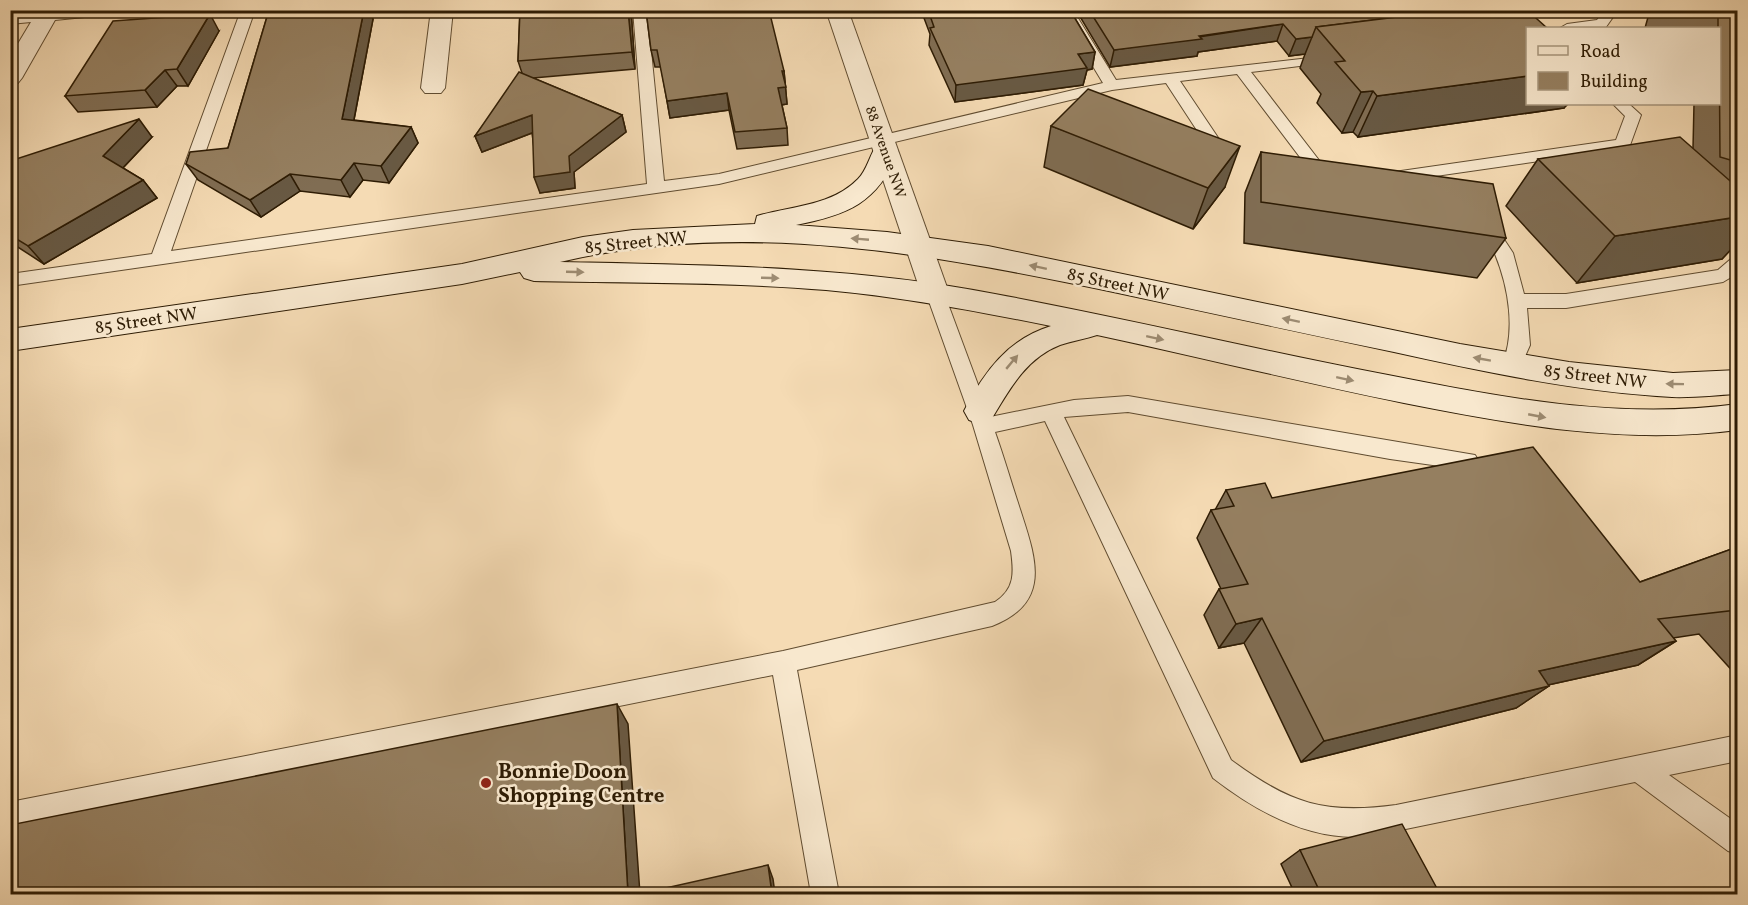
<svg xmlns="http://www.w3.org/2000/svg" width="1748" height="905" viewBox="0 0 1748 905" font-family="Vollkorn,serif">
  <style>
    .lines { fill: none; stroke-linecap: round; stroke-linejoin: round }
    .lane-casing { stroke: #604c30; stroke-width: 2 }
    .street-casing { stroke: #604c30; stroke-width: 2 }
    .secondary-casing { stroke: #2e1c04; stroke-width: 2 }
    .lane { fill: #f8e8ce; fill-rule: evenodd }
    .street { fill: #f8e8ce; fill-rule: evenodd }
    .secondary { fill: #f8e8ce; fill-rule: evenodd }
    .wall { fill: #806d53; stroke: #2e1c04; stroke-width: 1.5 }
    .shaded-wall { fill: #685943; stroke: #2e1c04; stroke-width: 1.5 }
    .building { fill: #957f60; stroke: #2e1c04; stroke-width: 1.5 }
    .oneway { fill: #9d8c73 }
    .poi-dot { fill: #8f2418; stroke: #f8e8ce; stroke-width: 2 }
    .labels { text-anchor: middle; stroke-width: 5; stroke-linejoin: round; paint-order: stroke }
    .far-street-label { font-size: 15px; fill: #2e1c04; stroke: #f8e8ce }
    .street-label { font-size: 18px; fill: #2e1c04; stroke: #f8e8ce }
    .near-poi-label { font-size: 21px; font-weight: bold; fill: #2e1c04; stroke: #f8e8ce; text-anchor: start }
  </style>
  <rect width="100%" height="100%" fill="#f5dbb4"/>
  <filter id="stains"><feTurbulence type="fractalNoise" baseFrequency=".00333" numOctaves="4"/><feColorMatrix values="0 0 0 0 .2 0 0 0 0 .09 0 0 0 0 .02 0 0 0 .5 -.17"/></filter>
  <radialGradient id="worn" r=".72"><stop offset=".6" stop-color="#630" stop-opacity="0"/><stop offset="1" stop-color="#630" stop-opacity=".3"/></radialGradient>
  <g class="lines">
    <!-- lane casing -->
    <g class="lane-casing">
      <g id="lane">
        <polygon points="241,10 255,10 171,251 647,184 633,10 647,10 664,181 719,174 1103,83 1059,10 1073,10 1116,80 1336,55 1338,58 1336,61 1331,62 1251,72 1335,181 1333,185 1321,185 1237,74 1180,81 1231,157 1223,162 1217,161 1166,83 1112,90 719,184 10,286 10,274 152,254"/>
        <polygon points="1604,10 1618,10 1606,27 1560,28 1567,24 1597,20"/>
        <polygon points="1613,104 1629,104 1641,115 1629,148 1394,182 1386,177 1394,172 1616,140 1625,116"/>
        <path d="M1484 216 1490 218 1513 253 1524 294H1566L1718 270 1732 258 1738 256V273L1723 282 1566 308H1527L1530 345 1519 370 1512 372 1505 370 1502 365C1516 332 1509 288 1495 254 1491 243 1482 232 1475 222Z"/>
        <path d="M935 286 942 288 944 293 990 417 1074 400 1128 396 1475 455 1479 461 1475 467 1468 470 1390 459 1128 412 1064 417 1231 760C1289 803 1324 815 1396 805L1738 735V761L1669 775 1738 824V854L1728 851 1635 782 1396 831C1382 833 1368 837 1354 837 1302 837 1253 809 1213 778L1045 421 995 432C1004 457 1011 482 1019 506 1035 556 1054 602 992 626L797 670 839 894H811L773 675 10 829V802L783 651 995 602C1015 589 1014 573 1011 551L973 425 926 293 928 288Z"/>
      </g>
    </g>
    <!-- street casing -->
    <g class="street-casing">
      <g id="street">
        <polygon points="10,10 107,10 104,15 55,20 22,78 18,83 10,85 10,57 31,22 10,24"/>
        <polygon points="431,10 453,10 445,88 441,93 425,93 421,88"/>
        <polygon points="826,10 848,10 949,293 945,300 935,303 925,300 921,293"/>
      </g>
    </g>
    <!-- secondary casing -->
    <g class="secondary-casing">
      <path id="secondary" d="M885 144 894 146 898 152C878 203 847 215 796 225L887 232 988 246 1460 344 1569 362 1673 373 1738 370V394C1716 395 1693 398 1672 397 1578 392 1485 372 1394 352 1302 333 1210 313 1118 293 936 255 745 218 560 262 706 265 851 266 995 294 1126 318 1256 350 1388 375 1504 398 1618 420 1738 404V430C1624 445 1515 425 1404 403 1301 382 1199 357 1097 335 1085 339 1072 341 1060 345 1026 358 1009 390 991 420L980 424 969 420 964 411C984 372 1008 339 1051 326 976 311 902 297 826 290 729 282 631 283 534 281L524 278 520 272 462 284 10 351V329L462 264 583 237 633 230 755 224 757 216C791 206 832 206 858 179 867 170 869 157 876 146Z"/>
    </g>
    <!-- lane -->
    <use href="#lane" class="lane"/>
    <!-- street -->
    <use href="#street" class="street"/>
    <!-- secondary -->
    <use href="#secondary" class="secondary"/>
  </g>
  <!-- wall -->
  <g class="wall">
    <polygon points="269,10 369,10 373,19 354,120 411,127 418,143 389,183 363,180 350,197 300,191 261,217 198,180 186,164 228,148"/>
    <polygon points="520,10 631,10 635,69 533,78 622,115 626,132 574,172 575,188 540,193 532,133 482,152 475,136 522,73 518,61"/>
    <polygon points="646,10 784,71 787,104 782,105 787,128 788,145 737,149 729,110 670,118 661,67 655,67 651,50"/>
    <polygon points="921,10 1070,10 1095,52 1092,69 1087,70 1083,85 955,102 929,45 930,34"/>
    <polygon points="1076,10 1527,10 1564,108 1358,137 1353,132 1342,133 1317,103 1321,94 1300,68 1305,54 1289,56 1277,41 1198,52 1197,56 1110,67"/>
    <polygon points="1650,10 1737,10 1737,243 1722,259 1577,283 1506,206 1538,159 1693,148 1694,104 1719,104 1719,28 1645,28"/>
    <polygon points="219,31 188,86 177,86 157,107 78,112 65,96"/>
    <polygon points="1051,126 1225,187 1193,229 1044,167"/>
    <polygon points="152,137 123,168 143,180 157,198 44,264 10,242 10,161"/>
    <polygon points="1261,152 1506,238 1477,278 1244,243 1245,193"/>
    <polygon points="1226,490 1272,498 1640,582 1737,547 1737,676 1699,634 1673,638 1676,641 1638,665 1548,685 1549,686 1516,708 1301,762 1244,643 1219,648 1204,615 1219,589 1221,589 1197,538 1211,510 1215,510"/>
    <polygon points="1300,850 1440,894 1295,894 1281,864"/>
  </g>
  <!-- shaded-wall -->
  <g class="shaded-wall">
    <polygon points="364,10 369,10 373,19 351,135 342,119"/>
    <polygon points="628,10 631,10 635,69 632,52"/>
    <polygon points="210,14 219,31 188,86 177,69"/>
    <polygon points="1283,24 1277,41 1198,52 1197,56 1110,67 1114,50"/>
    <polygon points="1312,37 1305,54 1289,56 1296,39"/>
    <polygon points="1095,52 1092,69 1087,70 1083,85 955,102 956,85 1078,54"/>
    <polygon points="165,70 177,86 157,107 145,90"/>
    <polygon points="782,71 784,71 787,104 780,105 778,88"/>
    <polygon points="1527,76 1527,104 1568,104 1564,108 1358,137 1377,96"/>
    <polygon points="1373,91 1353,132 1342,133 1361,92"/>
    <polygon points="727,93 729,110 670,118 667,101"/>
    <polygon points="532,115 537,131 482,152 475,136"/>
    <polygon points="622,115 626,132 574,172 575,188 540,193 534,177 569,156"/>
    <polygon points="139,119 152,137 117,174 103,156"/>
    <polygon points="411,127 418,143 389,183 381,166"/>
    <polygon points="1240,146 1225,187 1193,229 1208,188"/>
    <polygon points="354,163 363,180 350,197 341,180"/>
    <polygon points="290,174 300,191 261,217 250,200"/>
    <polygon points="143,180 157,198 44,264 28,246"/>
    <polygon points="1737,217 1737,243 1722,259 1577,283 1615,236"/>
    <polygon points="1262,618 1244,643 1219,648 1236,624"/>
    <polygon points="1676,641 1638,665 1507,694 1539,671"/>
    <polygon points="1549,686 1516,708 1301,762 1324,741"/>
    <polygon points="617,704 628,724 640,894 628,894"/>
    <polygon points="768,865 773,879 775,894 772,894"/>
  </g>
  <!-- building -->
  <g class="building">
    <polygon points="269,10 364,10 342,119 411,127 381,166 354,163 341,180 290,174 250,200 186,164 190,152 228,148"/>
    <polygon points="520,10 628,10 632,52 518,61"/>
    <polygon points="646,10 769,10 784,71 782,71 786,87 778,88 787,128 735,132 727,93 667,101 657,50 651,50"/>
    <polygon points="928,10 1070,10 1095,52 1078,54 1087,68 956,85 930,28 934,27"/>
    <polygon points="1089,10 1454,10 1316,27 1312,37 1296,39 1283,24 1199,36 1202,39 1114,50"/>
    <polygon points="1454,10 1527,10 1547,28 1527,28 1527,76 1377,96 1373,91 1361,92 1335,62 1345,61 1316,27"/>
    <polygon points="1692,10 1737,10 1737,162 1720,157 1719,28 1718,28 1718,17"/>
    <polygon points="210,14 177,69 165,70 145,90 65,96 113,21"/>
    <polygon points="519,72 622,115 569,156 570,172 534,177 532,115 475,136"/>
    <polygon points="1088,89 1240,146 1208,188 1051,126"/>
    <polygon points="139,119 103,156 143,180 28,246 10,235 10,161"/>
    <polygon points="1680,137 1737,187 1737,217 1615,236 1538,159"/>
    <polygon points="1261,152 1493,184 1506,238 1261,202"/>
    <polygon points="1533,447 1640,582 1737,547 1737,610 1658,619 1676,641 1539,671 1549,686 1324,741 1262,618 1236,624 1219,589 1248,584 1211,510 1234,506 1226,490 1265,483 1272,498"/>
    <polygon points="617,704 628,894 10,894 10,825"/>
    <polygon points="1402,824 1440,894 1321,894 1300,850"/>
    <polygon points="768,865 772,894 639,894"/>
  </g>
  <!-- one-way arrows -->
  <defs><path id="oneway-solid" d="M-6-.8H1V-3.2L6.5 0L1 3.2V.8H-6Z" transform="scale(1.5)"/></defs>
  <g class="oneway">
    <use href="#oneway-solid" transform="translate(860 239) rotate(-175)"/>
    <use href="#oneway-solid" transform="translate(1038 267) rotate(-168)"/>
    <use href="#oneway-solid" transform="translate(575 272) rotate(2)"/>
    <use href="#oneway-solid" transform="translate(770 278) rotate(2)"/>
    <use href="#oneway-solid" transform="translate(1291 320) rotate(-168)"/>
    <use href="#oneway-solid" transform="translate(1155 338) rotate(12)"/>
    <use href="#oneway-solid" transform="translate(1482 359) rotate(-170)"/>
    <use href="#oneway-solid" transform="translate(1012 362) rotate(-50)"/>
    <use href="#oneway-solid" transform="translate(1345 379) rotate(12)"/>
    <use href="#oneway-solid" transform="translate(1675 384) rotate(-179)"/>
    <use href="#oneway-solid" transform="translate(1537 416) rotate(11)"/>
  </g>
  <!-- markers -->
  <circle class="poi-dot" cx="486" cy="783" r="6"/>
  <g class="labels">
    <!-- far-street labels -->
    <g class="far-street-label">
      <text transform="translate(886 152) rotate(71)" y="5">88 Avenue NW</text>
    </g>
    <!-- street labels -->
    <g class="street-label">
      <text transform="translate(636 242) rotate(-6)" y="6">85 Street NW</text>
      <text transform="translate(1118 284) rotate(12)" y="6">85 Street NW</text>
      <text transform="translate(146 320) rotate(-8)" y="6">85 Street NW</text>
      <text transform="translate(1595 376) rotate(7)" y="6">85 Street NW</text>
    </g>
    <!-- near-poi labels -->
    <g class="near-poi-label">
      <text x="498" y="778">Bonnie Doon<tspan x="498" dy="24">Shopping Centre</tspan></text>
    </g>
  </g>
  <!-- margin -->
  <rect width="1748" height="905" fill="none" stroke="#f5dbb4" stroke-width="36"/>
  <rect x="12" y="12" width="1724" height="881" fill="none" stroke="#2e1c04" stroke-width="3"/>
  <rect x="18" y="18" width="1712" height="869" fill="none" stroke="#2e1c04" stroke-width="1.5"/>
  <!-- legend -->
  <rect x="1526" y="27" width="195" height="78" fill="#f8e8ce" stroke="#a7967d" stroke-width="1.5"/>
  <rect x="1538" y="46" width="30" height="9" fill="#f8e8ce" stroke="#a7967d" stroke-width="1.5"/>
  <text x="1580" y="57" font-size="18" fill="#2e1c04">Road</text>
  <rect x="1538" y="72" width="30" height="18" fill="#957f60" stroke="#a7967d" stroke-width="1.5"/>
  <text x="1580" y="87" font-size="18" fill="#2e1c04">Building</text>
  <rect width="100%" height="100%" filter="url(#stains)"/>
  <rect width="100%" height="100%" fill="url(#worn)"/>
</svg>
